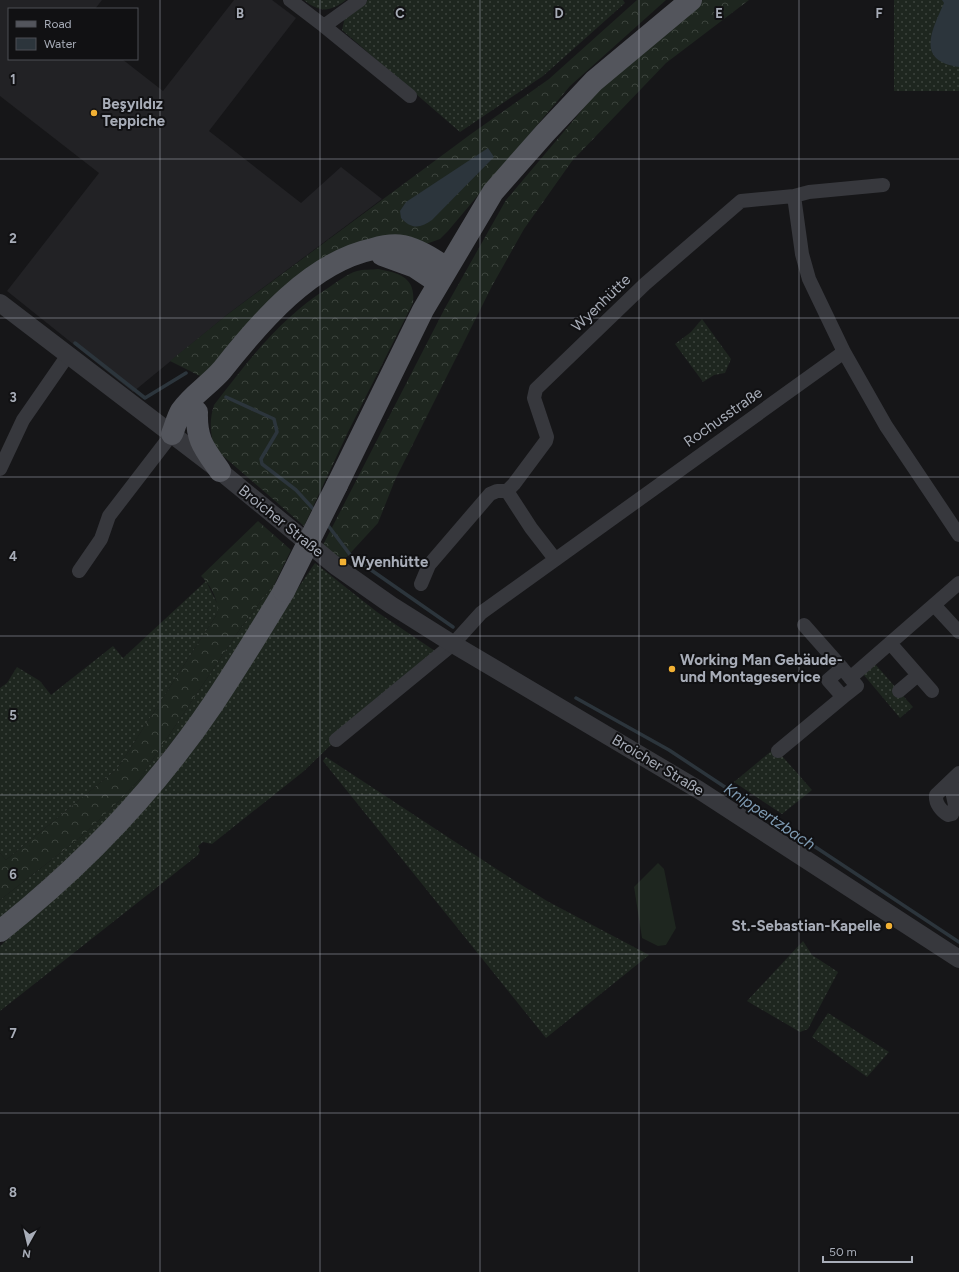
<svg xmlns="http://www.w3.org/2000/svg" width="959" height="1272" font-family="Figtree,sans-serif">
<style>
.built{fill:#222225}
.grass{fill:url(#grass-dots)}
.forest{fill:url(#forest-crowns)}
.pitch{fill:#1e261f}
.water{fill:#2c353c}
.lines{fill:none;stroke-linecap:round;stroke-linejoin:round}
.stream{stroke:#2c353c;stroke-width:3.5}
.minor{stroke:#37383d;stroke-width:14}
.tertiary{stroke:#37383d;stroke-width:18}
.primary{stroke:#53555c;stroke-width:22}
.primary-bridge{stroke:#53555c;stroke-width:22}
.grid{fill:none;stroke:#a8adb8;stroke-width:1;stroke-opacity:0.55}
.poi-dot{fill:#f2b134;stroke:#111113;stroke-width:1.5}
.labels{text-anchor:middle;stroke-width:4;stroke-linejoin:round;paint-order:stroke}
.poi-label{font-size:15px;font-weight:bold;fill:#a8adb8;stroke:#111113;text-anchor:start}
.street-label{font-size:15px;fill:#a8adb8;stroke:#111113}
.water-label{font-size:16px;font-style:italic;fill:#7f9bb3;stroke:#111113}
.grid-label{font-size:13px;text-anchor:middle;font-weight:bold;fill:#a8adb8;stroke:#111113;stroke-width:4;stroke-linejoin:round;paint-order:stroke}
</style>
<defs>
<pattern id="grass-dots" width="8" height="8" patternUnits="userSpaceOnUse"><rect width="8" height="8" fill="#1e261f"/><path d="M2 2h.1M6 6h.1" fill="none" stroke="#3c433d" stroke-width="1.8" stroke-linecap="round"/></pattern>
<pattern id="forest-crowns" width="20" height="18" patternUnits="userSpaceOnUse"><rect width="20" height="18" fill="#1e261f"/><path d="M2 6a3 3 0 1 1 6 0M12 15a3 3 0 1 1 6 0" fill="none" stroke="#3c433d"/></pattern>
</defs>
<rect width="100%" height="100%" fill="#161618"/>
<!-- built -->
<path class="built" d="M0 0H102L95 9H9V59H122L163 91 234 0H272L296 18 209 131 301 203 341 167 382 199 228 314 133 392 7 291 99 173 0 96Z"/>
<!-- grass -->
<path class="grass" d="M304 0H346C330 12 320 13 304 0Z
M368 0H623L625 3 543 76 460 132 342 30 345 17Z
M894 0H959V91H894Z
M702 319 731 359 725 373 714 375 703 382 675 344 691 332Z
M315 563 377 612 435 651 336 740 304 771 212 844 203 842 198 846 200 850 198 855 0 1011V946L60 892 292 597Z
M206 581 219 607 217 614 117 769 6 860 0 853V688L7 683 17 667 40 681 51 695 113 646 123 658Z
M276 581 273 592 215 687 115 815 0 920V900L82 836 113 807 139 780 240 629Z
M875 664 913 707 900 718 863 674Z
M775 748 812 790 782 814 734 782Z
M326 757 501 872 547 901 649 955 546 1038 323 761Z
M803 941 812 955 838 972 808 1029 800 1032 747 1001Z
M828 1013 889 1052 867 1077 812 1037Z"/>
<!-- forest -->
<path class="forest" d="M637 0H666L570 86 448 231 440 239 426 244 370 241 202 377 170 361 228 314 471 134 549 79Z
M703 0H749L666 63 572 161 524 229 492 286 395 480 378 523 343 561 323 545 445 308 506 200 604 84 663 31Z
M378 269C399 273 416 277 413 303L348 432 304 526 215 449C210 433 209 421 214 405 248 361 280 318 328 288 337 282 347 274 357 271 363 269 372 270 378 269Z
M258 521 291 550 276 581 240 629 139 780 113 807 82 836 0 900V853L6 860 117 769 217 614C220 602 210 584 201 576Z"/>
<!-- pitch -->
<path class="pitch" d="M658 863 664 869 676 928 666 945 658 946 642 938 634 887Z"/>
<!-- water -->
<path class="water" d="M942 0H959V67C915 61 932 30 944 3Z
M488 148 494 157 432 220C420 229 411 229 401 218L400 211 406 202Z"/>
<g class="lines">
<!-- stream -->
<path class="stream" d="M75 343 145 398 186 373
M226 397 274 419 277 432 261 459 262 464 296 490 316 512
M327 524 351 556 453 627
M576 698 669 750 959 942"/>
<!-- minor -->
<path class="minor" d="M290 0 324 26 360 0
M324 26 410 96
M794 196 802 254 809 279 844 352 886 426 959 535
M0 469 23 420 68 355
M555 559 531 528 507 491 514 484 546 441 547 437 534 398 536 389 645 284 741 201 794 196 809 192 883 185
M79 571 101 539 109 516 172 434
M421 584 429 565 490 494 497 491H507
M934 605 959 632
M804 625 842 668
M890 643 918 675
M842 668 857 686 843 697 828 680Z
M850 678 959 583
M899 691 918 675 932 691
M336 740 453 644 481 613 844 352
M778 751 843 697
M954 778 952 791 955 805 952 814 948 815C941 811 935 803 936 795L959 773"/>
<!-- tertiary -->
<path class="tertiary" d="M0 303 220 471 337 567 391 605 453 644 699 790 959 959"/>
<!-- primary -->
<path class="primary" d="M382 255 415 267 439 283
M197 412C196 440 204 448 220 471
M172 434C175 427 177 418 181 411 192 395 209 385 222 370 260 322 311 262 373 249 383 246 393 244 403 246 420 250 433 259 447 268
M337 485 423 310 493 192 545 133 594 81 691 0
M0 931C81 867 155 790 213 704 238 667 261 629 284 591"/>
<!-- primary-bridge -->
<path class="primary-bridge" d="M284 591 337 485"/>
</g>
<!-- grid -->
<path class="grid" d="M160 0V1272M320 0V1272M480 0V1272M639 0V1272M799 0V1272M0 159H959M0 318H959M0 477H959M0 636H959M0 795H959M0 954H959M0 1113H959"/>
<!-- markers -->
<g class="poi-dot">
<circle cx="94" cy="113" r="4"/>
<rect x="339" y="558" width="8" height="8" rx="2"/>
<circle cx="672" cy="669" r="4"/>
<circle cx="889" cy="926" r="4"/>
</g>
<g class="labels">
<!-- poi labels -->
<g class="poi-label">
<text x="102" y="109">Beşyıldız<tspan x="102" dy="17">Teppiche</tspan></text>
<text x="351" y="567">Wyenhütte</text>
<text x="680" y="665">Working Man Gebäude-<tspan x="680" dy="17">und Montageservice</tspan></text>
<text x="881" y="931" text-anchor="end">St.-Sebastian-Kapelle</text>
</g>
<!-- street labels -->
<g class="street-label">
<text transform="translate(601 303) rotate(-44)" y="5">Wyenhütte</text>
<text transform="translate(723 417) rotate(-35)" y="5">Rochusstraße</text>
<text transform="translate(281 521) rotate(39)" y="5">Broicher Straße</text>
<text transform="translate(658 765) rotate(31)" y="5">Broicher Straße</text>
</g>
<!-- water labels -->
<g class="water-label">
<text transform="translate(770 816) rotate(34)" y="6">Knippertzbach</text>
</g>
</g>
<g class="grid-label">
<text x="240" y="18">B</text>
<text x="400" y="18">C</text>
<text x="559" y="18">D</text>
<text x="719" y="18">E</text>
<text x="879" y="18">F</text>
<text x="13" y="84">1</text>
<text x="13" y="243">2</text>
<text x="13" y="402">3</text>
<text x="13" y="561">4</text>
<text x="13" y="720">5</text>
<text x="13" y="879">6</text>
<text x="13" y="1038">7</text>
<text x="13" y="1197">8</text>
</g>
<!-- legend -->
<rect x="8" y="8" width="130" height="52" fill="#111113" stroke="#4d4f55"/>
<rect x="16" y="21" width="20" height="6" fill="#53555c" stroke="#4d4f55"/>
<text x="44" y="28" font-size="12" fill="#a8adb8">Road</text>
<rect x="16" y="38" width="20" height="12" fill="#2c353c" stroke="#4d4f55"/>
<text x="44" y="48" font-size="12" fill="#a8adb8">Water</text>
<!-- north arrow -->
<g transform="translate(28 1244) rotate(188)" stroke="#111113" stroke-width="3" paint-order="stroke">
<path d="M0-3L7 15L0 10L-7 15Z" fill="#a8adb8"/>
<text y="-6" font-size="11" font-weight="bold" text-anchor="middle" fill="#a8adb8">N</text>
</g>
<!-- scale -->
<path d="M823 1256v6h89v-6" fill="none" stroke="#a8adb8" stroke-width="2"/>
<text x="829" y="1256" font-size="12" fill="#a8adb8" stroke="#111113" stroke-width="3" paint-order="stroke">50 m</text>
</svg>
